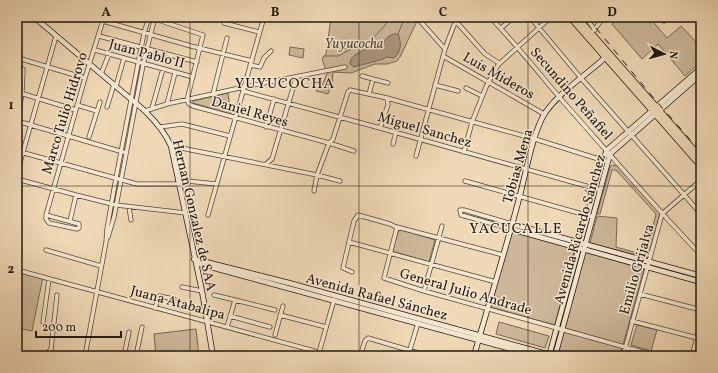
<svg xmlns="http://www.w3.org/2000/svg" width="718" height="373" font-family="Vollkorn,serif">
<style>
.green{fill:#ccb799;stroke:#776855}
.water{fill:#a9977d;stroke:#736452}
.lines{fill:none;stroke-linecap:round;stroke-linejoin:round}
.stream{stroke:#736452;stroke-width:1}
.street-casing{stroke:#55483a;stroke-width:5}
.secondary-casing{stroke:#221811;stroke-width:6}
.primary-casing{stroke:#221811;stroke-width:7}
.street{stroke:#f5e6cf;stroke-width:3.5}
.secondary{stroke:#f5e6cf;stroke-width:4.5}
.primary{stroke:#efd8b5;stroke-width:5.5}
.rail{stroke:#221811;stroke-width:1;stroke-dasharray:7 7;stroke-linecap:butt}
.grid{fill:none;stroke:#221811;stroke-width:1;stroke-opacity:0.55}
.labels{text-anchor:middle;stroke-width:3;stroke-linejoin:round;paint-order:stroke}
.park-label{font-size:14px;font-style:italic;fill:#55483a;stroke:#f5e6cf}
.street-label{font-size:14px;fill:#221811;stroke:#f5e6cf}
.neighbourhood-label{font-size:15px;letter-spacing:1px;fill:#221811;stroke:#f5e6cf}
.neatline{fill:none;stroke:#221811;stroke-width:1.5}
.grid-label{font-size:13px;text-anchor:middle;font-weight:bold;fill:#221811}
</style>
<rect width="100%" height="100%" fill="#efd8b5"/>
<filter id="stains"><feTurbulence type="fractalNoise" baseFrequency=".005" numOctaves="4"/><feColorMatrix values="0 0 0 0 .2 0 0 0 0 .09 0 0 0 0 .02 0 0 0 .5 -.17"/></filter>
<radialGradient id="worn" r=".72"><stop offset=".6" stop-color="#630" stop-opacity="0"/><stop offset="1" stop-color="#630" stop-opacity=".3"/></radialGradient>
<!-- green -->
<path class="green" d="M331 17H419L400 57 397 61 387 64H375L351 73 333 72 332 83 328 94 316 91 323 83 327 74 322 58 326 54Z
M620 17H649L667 38 681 26 701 47V61L685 76 658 44 642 59 612 24Z
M290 47 304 49 303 58 289 55Z
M228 93 231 114 193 103V101Z
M612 165 617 166 660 213 648 258 590 243 597 216 617 218 616 247 641 254H645L647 251 656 214 616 170H612L600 214H597L610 167Z
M399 229 435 240 429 262 392 251Z
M512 230 575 248 555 325 490 307Z
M585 252 644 269 623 345 565 328Z
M22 273 43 277 32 331 17 328V287Z
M499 322 549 336 545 348 496 334Z
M637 325 657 330 651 351 631 345Z
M196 329 199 356H156L154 334Z
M564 331 622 347 620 356H567L558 354Z"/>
<!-- water -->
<path class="water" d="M393 34H398C402 43 401 52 394 58L387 57C383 60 360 65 354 67L350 64 351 59 355 55 375 44H379L383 42 388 37Z"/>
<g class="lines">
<!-- stream -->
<path class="stream" d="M398 34 405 17
M331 45C340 50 342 48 352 48 369 47 381 29 392 17
M324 56H338L353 48"/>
<!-- street casing -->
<g class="street-casing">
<path id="street" d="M149 17 203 35 187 100 189 104 193 106 329 143 333 139 348 92 350 90 387 98 388 105 380 128
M421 17 420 21 445 49
M452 17 485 54 499 63
M490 17C515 43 537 71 560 98 607 151 652 204 701 255
M530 17 581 78 701 214
M585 17 595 30
M659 17 664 21 667 17
M103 21 191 46 252 61
M224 23 259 32
M501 28 514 17
M591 34 604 17
M99 36 197 62
M95 50 193 77
M443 56 544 114
M18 58 85 78
M250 65 260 67 264 58 271 51
M101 74 109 54
M362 76 388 83
M435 85 458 91
M116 86 124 58
M466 88 482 96
M243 91 380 128 597 189
M17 92 76 110
M213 94 227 38
M369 94 373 79
M387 98 535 139 605 161
M167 104 175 73
M77 105 97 111
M107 107 114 84
M152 108 163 69
M19 110 22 93 23 69
M145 111 167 104 244 87 345 67
M17 121 123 152
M160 127 182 124 230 136
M266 127 274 99
M89 137 100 102
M393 144 396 132
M171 146 317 175 340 181
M17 151 137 184H179
M464 152 472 122 486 87 498 65 551 17
M416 156 445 49 454 25 463 17
M266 164 272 159 296 78
M17 173 56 36
M17 179 76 195 70 221
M178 180 216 184
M465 181 593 217
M314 191 317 175 329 143 354 151
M76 195 116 205 186 213
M129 207 131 220
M46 215 79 224V228L77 229 49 223 46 219V215L85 78 104 17
M208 215 264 17
M396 227 390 224 358 215 354 221 349 242 496 282
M511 229 461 215 460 210H464L512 224
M108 237 114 217 143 65 155 17
M349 242 343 268 352 272
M46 250 101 266
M503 255 397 227 384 278 424 291 657 356
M17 270 333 356
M182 287 202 291
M424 291 442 226
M640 294 701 310
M214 295 235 300
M155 308 159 296 174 299
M280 315 326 327
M230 316 270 327
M632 321 701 339
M43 322 49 279
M227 327 235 300 275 310
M275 335 283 306
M212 353 224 356
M45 356 51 349 57 295
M85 356 106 242 107 229 116 178 144 33 149 17
M124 356 129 332
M136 356 142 327
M318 356 334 300
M360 356 365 341 368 338 429 356
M408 356 418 323
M623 356 662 214 701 180
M692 356 701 323"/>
</g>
<!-- secondary casing -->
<g class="secondary-casing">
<path id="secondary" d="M34 17 145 111C156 122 165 132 171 146L202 291 213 356
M512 224 701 276
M511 229 701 282
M194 259 289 283 554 356
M196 263 537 356
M474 356C489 302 506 249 520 195 526 172 533 132 545 113 561 90 587 75 608 55
M549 356 603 160 607 150 701 68
M555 356 610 154 701 74"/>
</g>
<!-- primary casing -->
<g class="primary-casing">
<path id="primary" d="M570 17 701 166
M577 17 701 158"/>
</g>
<!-- street -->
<use href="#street" class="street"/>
<!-- secondary -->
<use href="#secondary" class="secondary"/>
<!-- primary -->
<use href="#primary" class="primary"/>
<!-- rail -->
<path class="rail" d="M587 17 651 95 701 152"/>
</g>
<!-- grid -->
<path class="grid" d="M190 17V356M359 17V356M528 17V356M17 186H701"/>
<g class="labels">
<!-- park labels -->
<g class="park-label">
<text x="354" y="48">Yuyucocha</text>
</g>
<!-- street labels -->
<g class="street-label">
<text transform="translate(147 53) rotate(15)" y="5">Juan Pablo II</text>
<text transform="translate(499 75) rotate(30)" y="5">Luis Mideros</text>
<text transform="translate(572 93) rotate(49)" y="5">Secundino Peñafiel</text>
<text transform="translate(250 111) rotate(16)" y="5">Daniel Reyes</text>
<text transform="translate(64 113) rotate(-73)" y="5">Marco Tulio Hidrovo</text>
<text transform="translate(425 129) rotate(16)" y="5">Miguel Sanchez</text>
<text transform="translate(517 166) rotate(-74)" y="5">Tobias Mena</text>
<text transform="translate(195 215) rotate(77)" y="5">Hernan Gonzalez de SAA</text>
<text transform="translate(579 229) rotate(-74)" y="5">Avenida Ricardo Sánchez</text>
<text transform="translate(636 269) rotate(-74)" y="5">Emilio Grijalva</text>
<text transform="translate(466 291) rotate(16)" y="5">General Julio Andrade</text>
<text transform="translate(377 296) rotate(15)" y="5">Avenida Rafael Sánchez</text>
<text transform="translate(178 302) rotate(15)" y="5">Juana Atabalipa</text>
</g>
<!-- neighbourhood labels -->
<g class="neighbourhood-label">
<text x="285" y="88">YUYUCOCHA</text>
<text x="516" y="233">YACUCALLE</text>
</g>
</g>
<!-- margin -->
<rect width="718" height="373" fill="none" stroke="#efd8b5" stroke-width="44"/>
<!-- north arrow -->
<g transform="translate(664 54) rotate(96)" stroke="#f5e6cf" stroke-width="3" paint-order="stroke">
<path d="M0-3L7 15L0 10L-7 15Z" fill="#221811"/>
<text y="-6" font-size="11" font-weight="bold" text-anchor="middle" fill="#221811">N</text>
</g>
<!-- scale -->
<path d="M36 331v6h85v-6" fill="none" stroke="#221811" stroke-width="2"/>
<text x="42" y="331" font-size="12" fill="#221811" stroke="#f5e6cf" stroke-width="3" paint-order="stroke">200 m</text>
<rect x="22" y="22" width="674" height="329" class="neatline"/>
<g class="grid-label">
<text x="106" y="16">A</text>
<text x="275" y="16">B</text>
<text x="443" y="16">C</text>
<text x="612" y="16">D</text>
<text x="11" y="109">1</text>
<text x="11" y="273">2</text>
</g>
<rect width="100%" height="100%" filter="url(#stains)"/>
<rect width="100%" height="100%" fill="url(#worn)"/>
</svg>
